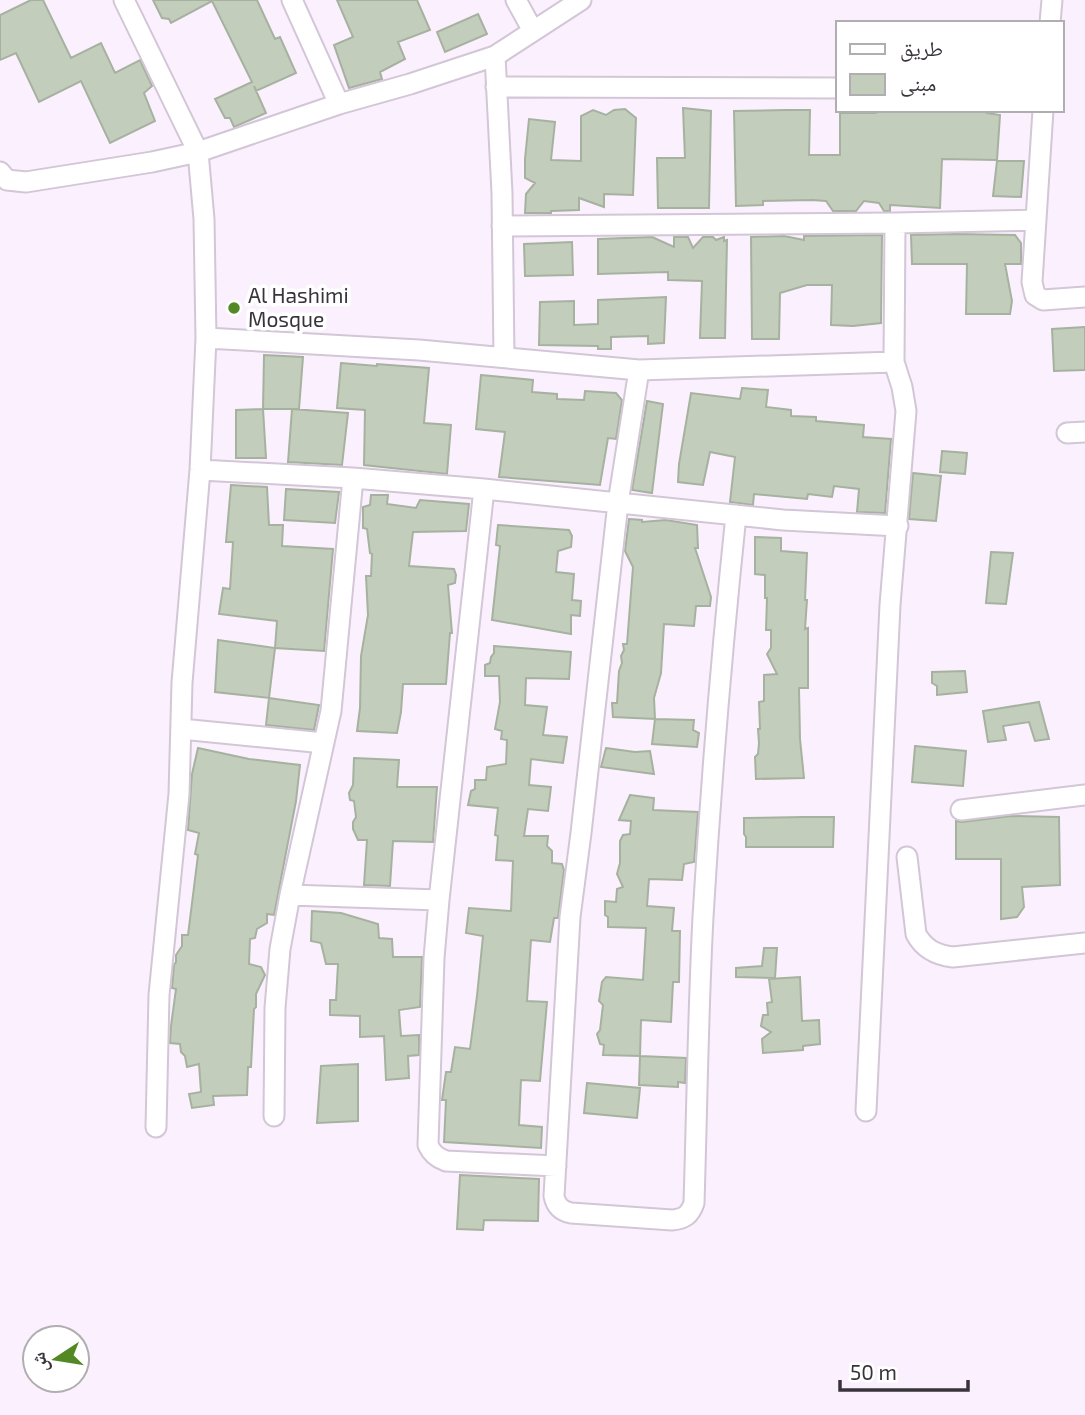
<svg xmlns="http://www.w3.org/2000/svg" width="1085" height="1415" font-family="'Exo 2','Noto Naskh Arabic',sans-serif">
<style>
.building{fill:#c2cdbc;stroke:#a7b1a0;stroke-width:2}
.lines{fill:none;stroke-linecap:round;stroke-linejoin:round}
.minor-casing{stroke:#d3c6d7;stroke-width:23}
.minor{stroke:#fff;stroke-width:19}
.poi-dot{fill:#538924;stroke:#fff;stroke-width:2.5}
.labels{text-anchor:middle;stroke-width:7;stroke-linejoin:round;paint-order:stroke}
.poi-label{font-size:21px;fill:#39343b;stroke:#fff;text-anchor:start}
</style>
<rect width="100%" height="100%" fill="#fbf1fe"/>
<!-- building -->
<path class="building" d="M31 0H43L71 58 101 43 115 73 140 60 152 86 144 93 155 121 110 143 81 81 39 102 16 53 0 60V15Z
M153 0H257L275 39 280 37 296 73 256 91 254 86 266 113 234 127 230 118H225L215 99 252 82 212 1 171 23 169 19 162 18Z
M337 0H417L430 30 398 42 405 59 380 72 382 79 349 88 334 45 353 37Z
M478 14 487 34 445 52 437 32Z
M683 108 711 111 709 208H658L657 158H685Z
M625 109 636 118 633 195 604 194V207L579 198V210L551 211V213H525L526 194 535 183 525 178V159L529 119 555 122 551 160 581 161V116L593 110 606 115 614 110Z
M786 110H810L809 155H840V113H876L878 110H982L987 113 1000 115 997 160 942 159 940 208 890 205V211H884L879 203 864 201 856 211H833L826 201 812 200 763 201V205L736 206 734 111Z
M997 161H1024L1021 197 993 196Z
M955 234 1015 235 1021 243V264H1005L1012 301 1010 314H966L967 264H912L911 235Z
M882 235 881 323 853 326 831 325 832 285H807L780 293 779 339H752L751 237 784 236 804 240V236Z
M652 237 674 247V237H688L693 248 703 237H713L716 240 724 237V241L727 240 725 338H700L702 281 668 280V272L598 274V239Z
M572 242 573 275 525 276 524 244Z
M666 297 664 343 648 344V336L611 337V349H598V346L539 345 540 302 574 301V325L598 324V300Z
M1085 327V370L1054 371 1052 329Z
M264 355 303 357 299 409H263Z
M341 363 377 366V364L429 368 424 423 451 425 447 474 364 465 365 410 337 408Z
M481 375 533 380 532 392 557 394V399L584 400 585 391 616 393 622 400 616 439 608 438 600 485 499 477 505 432 476 429Z
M742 388 768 390 766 407 791 410V416L816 417V421L864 425 863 437 891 439 885 513 857 512 859 489 834 486 832 497 808 494 807 499 754 494 753 505 730 502 735 457 710 452 703 485 678 482 679 464 691 393 740 399Z
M647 401 663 404 652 493 632 490Z
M263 409 266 458H236V410Z
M292 409 348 413 342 465 288 462Z
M942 451 967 453 965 474 940 472Z
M913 473 941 476 936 521 909 519Z
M231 485 267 487 269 525H283L282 546 333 549 324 651 275 648 277 621 219 614 223 588 230 589 233 542H226Z
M286 489 339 492 335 523 284 520Z
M371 495H388L387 504 416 508 420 500 469 504 466 531 413 532 409 566 454 569 456 575 455 583 448 585 452 633H450L446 684H403L401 712 397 733 357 731 360 708 361 656 368 615 366 576H371L372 554 370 553 367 529 363 528V507L370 505Z
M629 519 642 520V522L666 520 697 525 698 548H695L711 597 710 606H696L694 626 664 624 661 673 654 698 655 719 613 717 612 703H617L619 671 622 663 621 656 624 650 623 644H627L633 567 625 551Z
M498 525 569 530 572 536 571 547 558 551 556 572 574 574 572 600 581 601 580 616 571 615V634L492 620 500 546 496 545Z
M755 537 781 538V551L807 553 805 600H807L805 629 808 628V688H799L800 739 804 778 756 779 755 757 758 754 759 743 758 729H760L759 702 764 701V675L777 674 767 654 771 648V630H766L767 598H765V575L755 574Z
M991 552 1013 553 1006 604 986 603Z
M218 640 275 648 269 698 215 692Z
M494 646 571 652 569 679 526 678 525 705 547 707 543 735 567 737 563 763 531 759 529 785 551 787 548 811 528 809 524 836H548L547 846 552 851V863L562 864 564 870 558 918H554L550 942 531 940 527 1001 547 1002 540 1081 521 1080 519 1125 542 1127 541 1148 444 1142 446 1100H442L446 1072H451L455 1047 470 1049 477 996 483 936 466 933 469 908 511 911 513 861 496 860 498 836 495 835 498 808 468 805 471 791 475 789V780H486L487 767 506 764 507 740 501 739 502 731 495 729 500 702 499 676H485V665L490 663 491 657 494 653Z
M965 671 967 692 937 695V686L932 683V672Z
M269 698 319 705 314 730 266 725Z
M1039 702 1049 739 1035 741 1029 722 1003 726 1006 740 988 742 983 711Z
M655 719 694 720 693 730 699 733 697 747 652 744Z
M915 746 966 751 963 786 912 782Z
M198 748 249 759 300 765 296 801 274 915 267 914V923L257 929 255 938 250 939 249 964 261 967 265 975 256 994V1007L254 1009 251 1067H248L247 1095 213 1096 214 1105 192 1108 189 1094 201 1092 199 1064 187 1067 185 1056 181 1052 180 1044 170 1043 171 1026 176 989 172 988 174 965 176 962V955L182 946V935H188L198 855 195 854 199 833 188 830 192 774Z
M606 748 635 752 650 751 654 774 601 767Z
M354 758 399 760 397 787H437L433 842 393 841 390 886 364 885 367 840H358L353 829V822L356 817 354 801 350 800 349 793 353 785Z
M630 795 654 798 653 810 698 812 694 862 684 864 682 880 649 879 647 906 674 908 672 931H680L679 982H673L671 1022 641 1020 640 1056 603 1055 604 1045 600 1044 597 1034 600 1030 603 1005 599 1001 602 982 606 977 643 980 646 928 608 927V917L605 915V901L616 902 617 889 623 887 617 874 620 863V841L623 835 630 834 631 821 619 820Z
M1011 816 1059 817 1060 885 1022 887 1024 907 1017 917 1001 919V859H956V821L962 822Z
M804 817H834L833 847H746V837L744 834V818Z
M312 911 341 913 378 924 379 938 392 939 393 957H422L420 1007 399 1010 401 1036 419 1035V1055L408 1056 409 1078 386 1080 384 1036 360 1037V1016L330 1015V1000H336L338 964H326L321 943 311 941Z
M764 948H777L775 978 736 977V968L762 966Z
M800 977 802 1021 819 1020 820 1044 803 1046V1050L763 1053 762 1039 771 1032 761 1026 763 1015H768L767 1003 772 1002 769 979Z
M640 1056 686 1058 685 1083 678 1082V1087L639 1085Z
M358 1064V1121L317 1123 321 1066Z
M587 1083 640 1088 637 1118 584 1113Z
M460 1175 539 1179 538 1221 484 1220 483 1230 457 1229Z"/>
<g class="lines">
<!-- minor casing -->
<g class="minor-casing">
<path id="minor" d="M124 0 198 152 204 219 206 338 200 470 182 683 179 794 159 995 156 1127
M292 0 339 104
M516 0 533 31
M1050 23 1052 0
M495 56 502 193 504 357
M496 87 838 88
M1043 110 1032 282 1035 295 1043 300 1085 297
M0 172 7 180 26 182 152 162 198 152 339 104 410 84 495 56 581 0
M502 226 895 223 1036 220
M206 338 419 350 639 370 894 362
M639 370 618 503 581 833 570 917 554 1196C556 1206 561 1211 571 1213L672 1220C684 1219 690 1215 694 1203 697 1108 698 1012 703 917 711 782 722 649 736 515
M1067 433 1085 432
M200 470 353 478 484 489 783 520 898 526
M484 489 439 900 434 958 428 1145C432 1154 437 1158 446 1161L556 1166
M181 729 324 743
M961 810 1085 795
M907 857 916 934C924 949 936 955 953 957L1085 943
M290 895 439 900
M866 1111 890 605 906 411 902 387 894 362 895 223
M274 1116 275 1008 280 949 290 895 331 711 353 478"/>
</g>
<!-- minor -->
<use href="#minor" class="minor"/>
</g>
<!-- markers -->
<circle class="poi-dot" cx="234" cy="308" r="7"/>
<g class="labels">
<!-- poi labels -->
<g class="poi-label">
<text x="248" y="303">Al Hashimi<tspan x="248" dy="24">Mosque</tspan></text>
</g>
</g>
<!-- legend -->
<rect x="836" y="21" width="228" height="91" fill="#ffffff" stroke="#b0aeb1" stroke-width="2"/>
<rect x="850" y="44" width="35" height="10" fill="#ffffff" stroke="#b0aeb1" stroke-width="2"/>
<text x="900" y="56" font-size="21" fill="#39343b">طريق</text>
<rect x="850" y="74" width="35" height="21" fill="#c2cdbc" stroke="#b0aeb1" stroke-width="2"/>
<text x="900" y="91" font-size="21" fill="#39343b">مبنى</text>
<!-- north arrow -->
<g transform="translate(56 1359) rotate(258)"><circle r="33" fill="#ffffff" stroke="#b0aeb1" stroke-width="2"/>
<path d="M0-5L12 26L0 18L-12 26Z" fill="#538924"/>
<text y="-10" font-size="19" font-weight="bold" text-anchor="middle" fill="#39343b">ش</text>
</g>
<!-- scale -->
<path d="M840 1380v10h128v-10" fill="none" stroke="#39343b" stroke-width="3.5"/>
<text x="850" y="1380" font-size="21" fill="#39343b" stroke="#ffffff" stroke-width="5" paint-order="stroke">50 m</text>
</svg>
